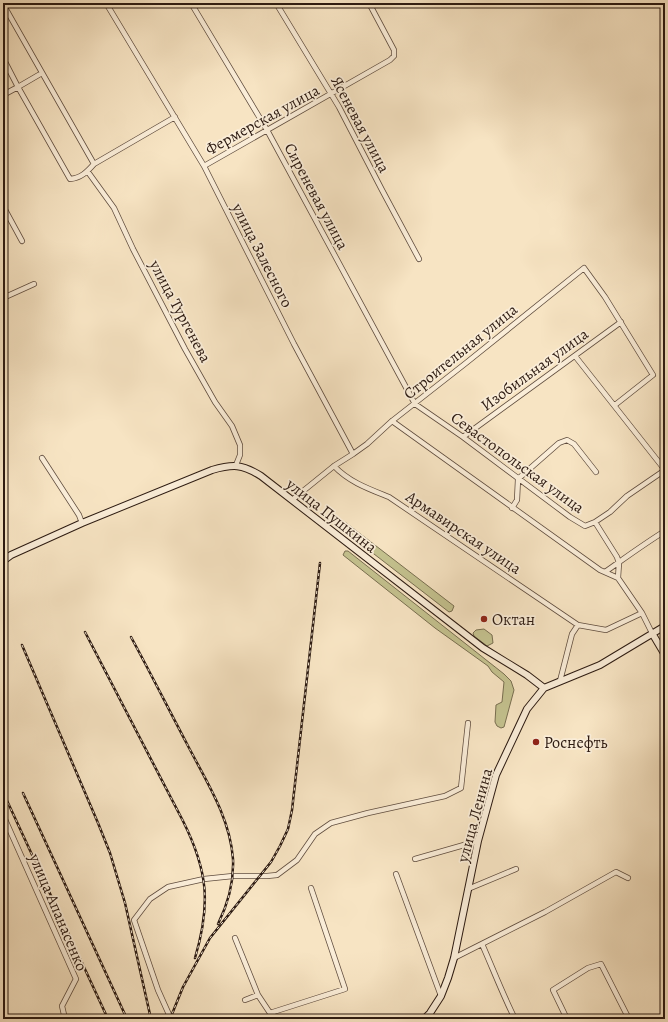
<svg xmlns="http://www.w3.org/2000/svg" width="668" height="1022" font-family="Alegreya,serif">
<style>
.green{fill:#c4c28f;stroke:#786e50}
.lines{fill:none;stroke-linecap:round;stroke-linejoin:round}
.street-casing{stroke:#5f4c3e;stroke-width:6}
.secondary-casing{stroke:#2c1a11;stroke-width:8}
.street{stroke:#faedd8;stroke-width:4.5}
.secondary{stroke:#faedd8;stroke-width:6}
.rail-casing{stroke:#2c1a11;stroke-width:2.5}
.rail{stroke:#faedd8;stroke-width:1;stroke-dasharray:3;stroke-linecap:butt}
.poi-dot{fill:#8f2418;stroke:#faedd8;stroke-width:1.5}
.labels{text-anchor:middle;stroke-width:3.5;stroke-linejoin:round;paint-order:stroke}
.street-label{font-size:16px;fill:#2c1a11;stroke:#faedd8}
.poi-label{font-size:16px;fill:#2c1a11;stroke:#faedd8;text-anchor:start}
</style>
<rect width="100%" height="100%" fill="#f7e4c3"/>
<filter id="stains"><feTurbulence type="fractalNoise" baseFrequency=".005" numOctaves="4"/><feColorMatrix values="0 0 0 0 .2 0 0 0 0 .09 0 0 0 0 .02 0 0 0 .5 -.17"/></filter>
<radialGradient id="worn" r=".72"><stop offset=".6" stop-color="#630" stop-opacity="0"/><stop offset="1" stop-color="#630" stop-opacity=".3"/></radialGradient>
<!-- green -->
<path class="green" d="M345 522 454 606 452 611 449 612 343 530 342 525Z
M345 551H348L504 674 511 681 514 690 504 727 501 728 497 726 495 722 496 705 502 702 504 682 492 672 488 666 435 628 343 555Z
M484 629 492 635 493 643 487 646 474 636 473 633 476 630Z"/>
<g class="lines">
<!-- street casing -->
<g class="street-casing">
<path id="street" d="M106 3 204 166 294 344 353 454 334 466 292 500
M191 3 267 130 415 404 463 437 570 517 585 526 595 522 617 557 619 563 618 578
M276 3 339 107 382 190 419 259
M3 4 94 164
M3 58 18 87 42 73
M3 95 18 87 70 179C81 178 87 172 94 164L175 117
M204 166 390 60 394 56V50L369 3
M88 172 114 208 133 249 185 349 215 402 232 426 240 445V455L236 465
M3 206 22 241
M3 298 34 284
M575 356 665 470
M392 421 600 570 618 578 642 613 652 633
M463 437 621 322
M353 454 367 444 392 421 466 363 584 268 605 297 653 375 615 405
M42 458 79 515 82 523
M334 466C349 482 369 489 389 497L578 625 572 634 560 681
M512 508 517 500 518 479 559 443 567 440 574 444 596 472
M595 522 610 512 627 496 665 470
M605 572C625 558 644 544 665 531
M578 625 606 630 642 613
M3 815 76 979 62 1006 65 1019
M415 859 478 841
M396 874 441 996
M468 889 516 869
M235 938 258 995
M482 944C493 969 503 995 515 1019
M454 958 545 912 616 872 628 878
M245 1000 258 995 270 1013 272 1019
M270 1013 345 989 311 888
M171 1019 158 990 134 920 150 899 168 887 204 879 233 876H267L277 875 297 860 315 834 331 823 368 813 445 796 461 788 468 723
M567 1019 553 990 588 968 601 964 629 1019"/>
</g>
<!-- secondary casing -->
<g class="secondary-casing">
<path id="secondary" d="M3 561 11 555 82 523 212 470C233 464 242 464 261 476L483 648 527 675 544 688
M652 633 665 655
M424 1019 430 1013 441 996 448 978 454 958 478 841 496 775 527 709 544 688 600 665 665 626"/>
</g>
<!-- street -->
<use href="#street" class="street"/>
<!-- secondary -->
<use href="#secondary" class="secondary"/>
<!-- rail casing -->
<g class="rail-casing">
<path id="rail" d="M85 632 183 821C208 871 211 904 195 958
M131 637C150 672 168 708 187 744 206 781 230 817 233 859 234 882 228 904 218 924
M22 645 98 823 110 853 125 903 151 1019
M3 792 108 1019
M23 793 127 1019
M170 1019 183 987 210 938 271 862 280 846 288 829 292 810 320 563"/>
</g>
<!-- rail -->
<use href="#rail" class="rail"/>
</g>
<!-- markers -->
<g class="poi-dot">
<circle cx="484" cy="619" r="4"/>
<circle cx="536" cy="742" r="4"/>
</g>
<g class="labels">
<!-- street labels -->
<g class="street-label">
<text transform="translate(262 119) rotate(-29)" y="6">Фермерская улица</text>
<text transform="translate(361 124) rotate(62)" y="6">Ясеневая улица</text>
<text transform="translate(317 196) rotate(62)" y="6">Сиреневая улица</text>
<text transform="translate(263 255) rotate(63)" y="6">улица Залесного</text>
<text transform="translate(181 311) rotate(62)" y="6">улица Тургенева</text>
<text transform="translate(460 351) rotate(-39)" y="6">Строительная улица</text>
<text transform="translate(534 369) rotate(-36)" y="6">Изобильная улица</text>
<text transform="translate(518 462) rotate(36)" y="6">Севастопольская улица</text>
<text transform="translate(332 515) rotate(38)" y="6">улица Пушкина</text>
<text transform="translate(464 532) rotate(34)" y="6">Армавирская улица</text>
<text transform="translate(474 815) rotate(-75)" y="6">улица Ленина</text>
<text transform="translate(59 912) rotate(67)" y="6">улица Апанасенко</text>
</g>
<!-- poi labels -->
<g class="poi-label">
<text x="492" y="625">Октан</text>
<text x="544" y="748">Роснефть</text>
</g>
</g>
<!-- margin -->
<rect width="668" height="1022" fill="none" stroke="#f7e4c3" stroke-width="16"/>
<rect x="4" y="4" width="660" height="1014" fill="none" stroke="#2c1a11" stroke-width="2"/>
<rect x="8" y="8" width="652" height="1006" fill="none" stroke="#2c1a11"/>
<rect width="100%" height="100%" filter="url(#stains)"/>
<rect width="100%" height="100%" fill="url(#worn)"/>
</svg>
